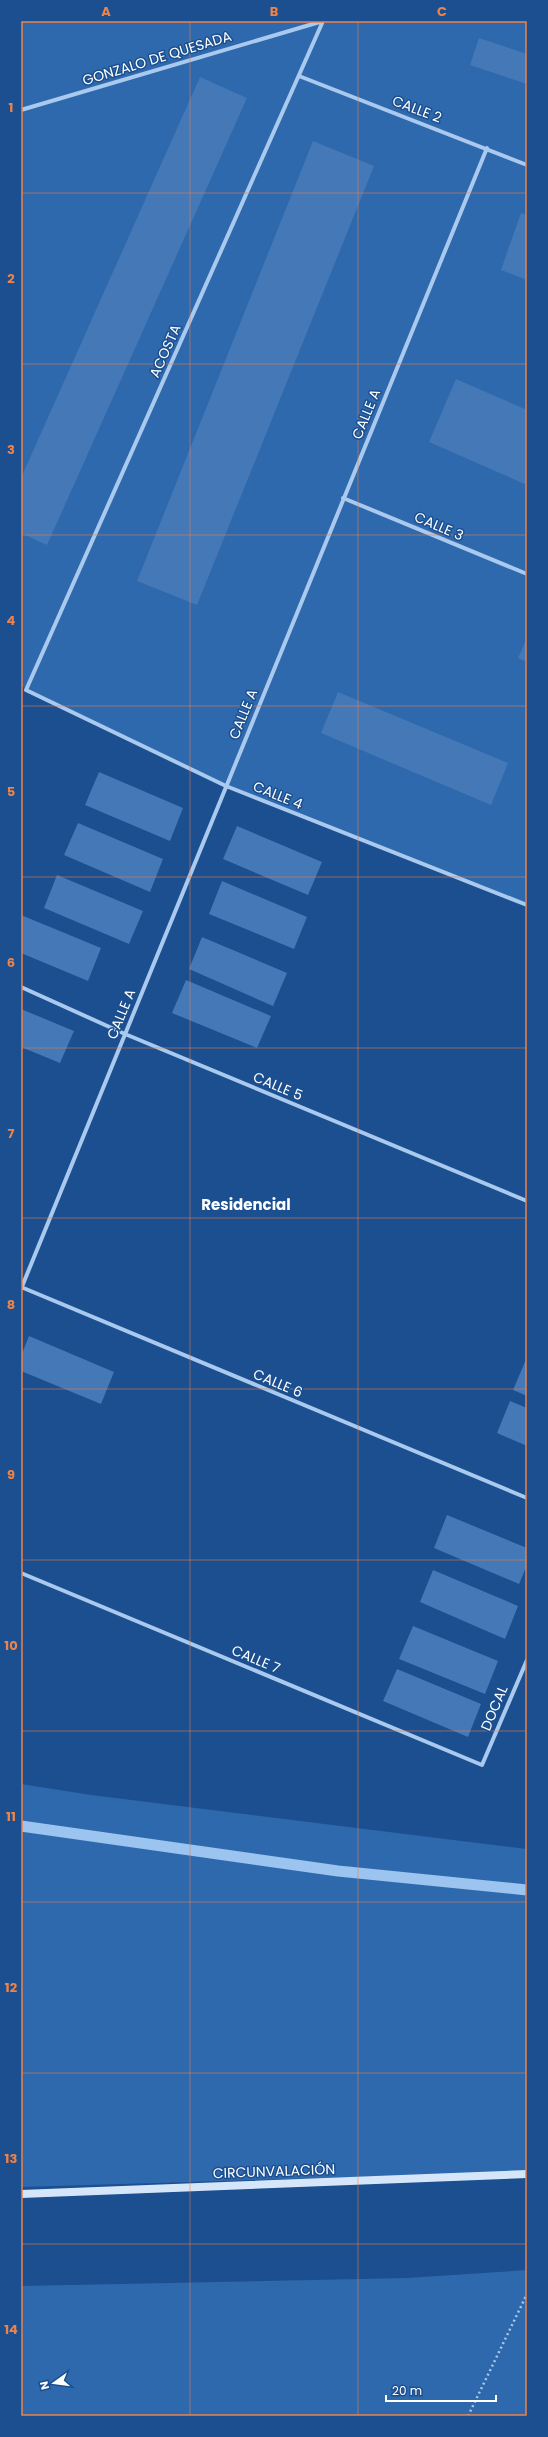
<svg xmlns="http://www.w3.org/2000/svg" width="548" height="2437" font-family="Poppins,sans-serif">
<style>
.green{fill:#2e69ad}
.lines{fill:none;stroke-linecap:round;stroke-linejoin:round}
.stream{stroke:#9cc4f0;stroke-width:11}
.building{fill:#4478b7}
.path{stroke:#a9c9ee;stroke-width:2.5;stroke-dasharray:2 3;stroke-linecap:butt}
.street{stroke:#a9c9ee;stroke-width:4}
.secondary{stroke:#d6e6fa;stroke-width:8}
.grid{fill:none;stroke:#ee8249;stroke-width:1;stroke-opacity:0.55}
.labels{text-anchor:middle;stroke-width:3;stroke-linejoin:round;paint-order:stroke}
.street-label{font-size:14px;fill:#fff;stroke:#1b4f8f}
.neighbourhood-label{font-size:15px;font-weight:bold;fill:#fff;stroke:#1b4f8f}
.neatline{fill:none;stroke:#ee8249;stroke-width:1.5}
.grid-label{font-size:13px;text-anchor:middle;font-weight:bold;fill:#ee8249}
</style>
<rect width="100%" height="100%" fill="#1b4f8f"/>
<!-- green -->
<path class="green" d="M21 21H527V905L226 786 21 686Z
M21 1784 91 1795 527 1849V2172L21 2187Z
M527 2270V2416H21V2286L407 2278Z"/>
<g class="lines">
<!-- stream -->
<path class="stream" d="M21 1826 338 1871 527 1890"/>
</g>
<!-- building -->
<path class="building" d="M479 38 527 54V84L470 65Z
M200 77 247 98 47 545 21 533V478Z
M313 141 374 166 197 605 137 581Z
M521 213 527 215V280L501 270Z
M456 379 527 410V485L429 442Z
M527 638V662L518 658Z
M338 692 508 763 491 805 321 733Z
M99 772 183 808 170 841 85 805Z
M78 823 163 859 150 892 64 855Z
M237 826 322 862 308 895 223 859Z
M57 875 143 911 129 944 44 908Z
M222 881 307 917 294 949 209 914Z
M21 915 101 948 88 981 21 953Z
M202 937 287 973 273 1006 189 969Z
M186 980 271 1016 257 1048 172 1013Z
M21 1009 74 1031 60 1063 21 1047Z
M29 1336 114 1372 101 1404 21 1371V1356Z
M527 1357V1396L513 1390Z
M510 1401 527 1408V1446L497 1433Z
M447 1515 527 1548V1565L519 1584 434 1548Z
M433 1570 518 1606 505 1639 420 1602Z
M413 1626 498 1661 485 1694 399 1659Z
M397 1669 481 1704 468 1737 383 1701Z"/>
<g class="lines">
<!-- path -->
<path class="path" d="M468 2416 527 2294"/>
<!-- street -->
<path class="street" d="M323 21 26 690 226 786 527 905
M299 76 527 165
M21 110 323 21
M343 498 527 574
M21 987 125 1034 527 1201
M21 1287 527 1498
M21 1289 487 148
M21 1573 482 1765 527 1660"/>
<!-- secondary -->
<path class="secondary" d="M21 2194 527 2174"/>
</g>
<!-- grid -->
<path class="grid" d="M190 21V2416M358 21V2416M21 193H527M21 364H527M21 535H527M21 706H527M21 877H527M21 1048H527M21 1218H527M21 1389H527M21 1560H527M21 1731H527M21 1902H527M21 2073H527M21 2244H527"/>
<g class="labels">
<!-- street labels -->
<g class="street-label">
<text transform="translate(157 58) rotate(-17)" y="5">GONZALO DE QUESADA</text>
<text transform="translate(417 109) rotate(21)" y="5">CALLE 2</text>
<text transform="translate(165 351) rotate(-66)" y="5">ACOSTA</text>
<text transform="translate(366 414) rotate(-68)" y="5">CALLE A</text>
<text transform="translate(439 526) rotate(23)" y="5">CALLE 3</text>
<text transform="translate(243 714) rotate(-68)" y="5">CALLE A</text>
<text transform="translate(278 795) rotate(22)" y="5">CALLE 4</text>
<text transform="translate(121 1014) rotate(-68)" y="5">CALLE A</text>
<text transform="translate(278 1086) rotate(23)" y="5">CALLE 5</text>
<text transform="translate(278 1383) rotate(23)" y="5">CALLE 6</text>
<text transform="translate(256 1659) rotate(23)" y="5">CALLE 7</text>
<text transform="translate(494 1708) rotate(-67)" y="5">DOCAL</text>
<text transform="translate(274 2171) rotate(-2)" y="5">CIRCUNVALACIÓN</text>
</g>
<!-- neighbourhood labels -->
<g class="neighbourhood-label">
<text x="246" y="1210">Residencial</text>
</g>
</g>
<!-- border -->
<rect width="548" height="2437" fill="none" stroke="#1b4f8f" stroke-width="44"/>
<!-- north arrow -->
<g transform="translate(54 2383) rotate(256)" stroke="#1b4f8f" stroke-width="3" paint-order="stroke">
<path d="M0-3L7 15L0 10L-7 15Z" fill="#ffffff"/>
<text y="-6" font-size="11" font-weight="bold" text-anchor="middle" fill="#ffffff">N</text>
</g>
<!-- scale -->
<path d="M386 2395v6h110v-6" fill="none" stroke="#ffffff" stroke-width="2"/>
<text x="392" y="2395" font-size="12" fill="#ffffff" stroke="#1b4f8f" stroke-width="3" paint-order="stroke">20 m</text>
<rect x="22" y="22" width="504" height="2393" class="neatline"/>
<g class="grid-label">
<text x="106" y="16">A</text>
<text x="274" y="16">B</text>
<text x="442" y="16">C</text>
<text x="11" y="112">1</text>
<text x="11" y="283">2</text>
<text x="11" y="454">3</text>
<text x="11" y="625">4</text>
<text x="11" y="796">5</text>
<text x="11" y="967">6</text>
<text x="11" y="1138">7</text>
<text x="11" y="1309">8</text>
<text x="11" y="1479">9</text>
<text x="11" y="1650">10</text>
<text x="11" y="1821">11</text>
<text x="11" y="1992">12</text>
<text x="11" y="2163">13</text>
<text x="11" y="2334">14</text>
</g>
</svg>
